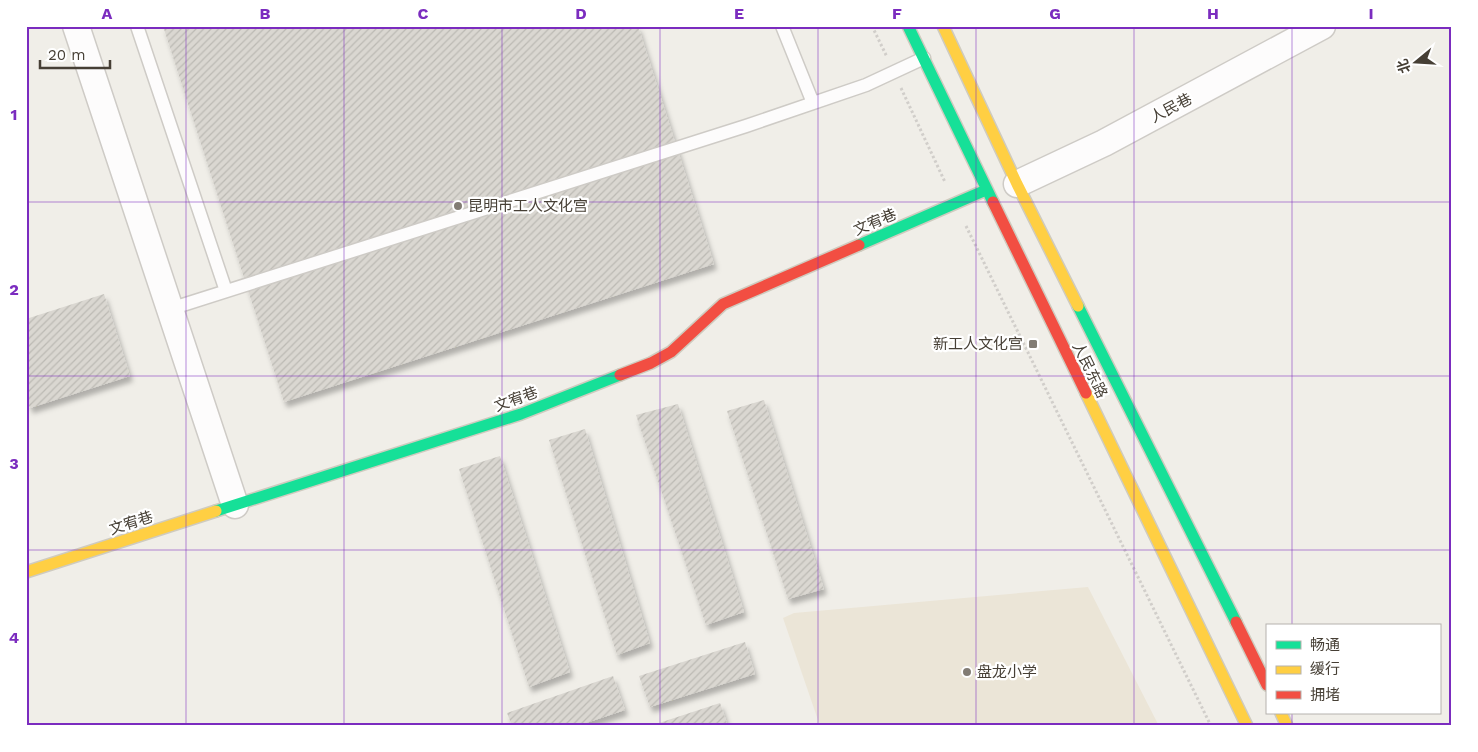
<svg xmlns="http://www.w3.org/2000/svg" width="1478" height="752" font-family="'Work Sans','Noto Sans SC',sans-serif">
<style>
.education{fill:#ebe5d7}
.building{fill:url(#building-hatch);filter:url(#shadow)}
.lines{fill:none;stroke-linecap:round;stroke-linejoin:round}
.lane-casing{stroke:#cecbc6;stroke-width:15}
.street-casing{stroke:#cecbc6;stroke-width:29}
.fast-casing{stroke:#cfcbbf;stroke-width:14}
.slow-casing{stroke:#cfcbbf;stroke-width:14}
.jam-casing{stroke:#cfcbbf;stroke-width:14}
.path{stroke:#d1ceca;stroke-width:3;stroke-dasharray:2.5 2.5;stroke-linecap:butt}
.lane{stroke:#fdfcfc;stroke-width:12}
.street{stroke:#fdfcfc;stroke-width:26}
.fast{stroke:#16e098;stroke-width:11}
.slow{stroke:#ffcf43;stroke-width:11}
.jam{stroke:#f24e42;stroke-width:11}
.grid{fill:none;stroke:#7b2cbf;stroke-width:1;stroke-opacity:0.55}
.poi-dot{fill:#827c74;stroke:#fff;stroke-width:2}
.labels{text-anchor:middle;stroke-width:4.5;stroke-linejoin:round;paint-order:stroke}
.street-label{font-size:15px;fill:#463f35;stroke:#fff}
.poi-label{font-size:15px;fill:#463f35;stroke:#fff;text-anchor:start}
.neatline{fill:none;stroke:#7b2cbf;stroke-width:2}
.grid-label{font-size:16px;text-anchor:middle;font-weight:bold;fill:#7b2cbf}
</style>
<defs>
<pattern id="building-hatch" width="6" height="6" patternUnits="userSpaceOnUse" patternTransform="scale(1.25)"><rect width="6" height="6" fill="#dad7d1"/><path d="M-1 1l2-2M0 6l6-6M5 7l2-2" fill="none" stroke="#bcbab4"/></pattern>
<filter id="shadow"><feDropShadow dx="3" dy="5.5" stdDeviation="2.5" flood-color="#0004"/></filter>
</defs>
<rect width="100%" height="100%" fill="#f0eee8"/>
<!-- education -->
<path class="education" d="M1088 587 1159 726H820L783 618 794 613Z"/>
<!-- building -->
<path class="building" d="M163 26H638L714 264 284 402Z
M104 294 130 376 30 408 26 397V319Z
M764 400 824 589 788 599 727 411Z
M678 404 744 612 706 625 636 415Z
M585 429 650 643 617 655 549 440Z
M500 456 570 672 529 687 459 469Z
M745 642 755 674 650 707 639 676Z
M613 676 625 710 577 726H512L507 713Z
M720 703 728 726H653V725Z"/>
<g class="lines">
<!-- lane casing -->
<g class="lane-casing">
<path id="lane" d="M137 26 226 291
M782 26 813 103
M170 309 746 126 866 85 924 58"/>
</g>
<!-- street casing -->
<g class="street-casing">
<path id="street" d="M76 26 235 505
M1017 184 1104 143 1322 26"/>
</g>
<!-- fast casing -->
<g class="fast-casing">
<path id="fast" d="M908 26 993 202
M859 245 986 190
M1078 306 1236 622
M216 511 521 414 620 375"/>
</g>
<!-- slow casing -->
<g class="slow-casing">
<path id="slow" d="M943 26 1017 184 1078 306
M1086 393 1247 726
M26 572 216 511
M1281 713 1287 726"/>
</g>
<!-- jam casing -->
<g class="jam-casing">
<path id="jam" d="M993 202 1086 393
M620 375 651 363 671 352 723 304 859 245
M1236 622 1267 685"/>
</g>
<!-- path -->
<path class="path" d="M872 26 887 57
M901 88 945 182
M966 226 1211 726"/>
<!-- lane -->
<use href="#lane" class="lane"/>
<!-- street -->
<use href="#street" class="street"/>
<!-- fast -->
<use href="#fast" class="fast"/>
<!-- slow -->
<use href="#slow" class="slow"/>
<!-- jam -->
<use href="#jam" class="jam"/>
</g>
<!-- grid -->
<path class="grid" d="M186 26V726M344 26V726M502 26V726M660 26V726M818 26V726M976 26V726M1134 26V726M1292 26V626M26 202H1452M26 376H1452M26 550H1452M1292 713V726"/>
<!-- markers -->
<g class="poi-dot">
<circle cx="458" cy="206" r="5"/>
<rect x="1028" y="339" width="10" height="10" rx="2.5"/>
<circle cx="967" cy="672" r="5"/>
</g>
<g class="labels">
<!-- street labels -->
<g class="street-label">
<text transform="translate(1171 108) rotate(-28)" y="5">人民巷</text>
<text transform="translate(875 222) rotate(-23)" y="5">文宥巷</text>
<text transform="translate(1090 370) rotate(64)" y="5">人民东路</text>
<text transform="translate(516 399) rotate(-20)" y="5">文宥巷</text>
<text transform="translate(131 523) rotate(-18)" y="5">文宥巷</text>
</g>
<!-- poi labels -->
<g class="poi-label">
<text x="468" y="211">昆明市工人文化宫</text>
<text x="1023" y="349" text-anchor="end">新工人文化宫</text>
<text x="977" y="677">盘龙小学</text>
</g>
</g>
<!-- border -->
<rect width="1478" height="752" fill="none" stroke="#ffffff" stroke-width="55"/>
<!-- legend -->
<rect x="1266" y="624" width="175" height="90" fill="#ffffff" stroke="#b5b2ae"/>
<rect x="1276" y="641" width="25" height="8" fill="#16e098" stroke="#b5b2ae"/>
<text x="1310" y="650" font-size="15" fill="#463f35">畅通</text>
<rect x="1276" y="666" width="25" height="8" fill="#ffcf43" stroke="#b5b2ae"/>
<text x="1310" y="674" font-size="15" fill="#463f35">缓行</text>
<rect x="1276" y="691" width="25" height="8" fill="#f24e42" stroke="#b5b2ae"/>
<text x="1310" y="700" font-size="15" fill="#463f35">拥堵</text>
<!-- north arrow -->
<g transform="translate(1416 62) rotate(252)" stroke="#ffffff" stroke-width="4" paint-order="stroke">
<path d="M0-4L9 19L0 12L-9 19Z" fill="#463f35"/>
<text y="-8" font-size="14" font-weight="bold" text-anchor="middle" fill="#463f35">北</text>
</g>
<!-- scale -->
<path d="M40 60v8h70v-8" fill="none" stroke="#463f35" stroke-width="2.5"/>
<text x="48" y="60" font-size="15" fill="#463f35" stroke="#ffffff" stroke-width="4" paint-order="stroke">20 m</text>
<rect x="28" y="28" width="1422" height="696" class="neatline"/>
<g class="grid-label">
<text x="107" y="19">A</text>
<text x="265" y="19">B</text>
<text x="423" y="19">C</text>
<text x="581" y="19">D</text>
<text x="739" y="19">E</text>
<text x="897" y="19">F</text>
<text x="1055" y="19">G</text>
<text x="1213" y="19">H</text>
<text x="1371" y="19">I</text>
<text x="14" y="120">1</text>
<text x="14" y="295">2</text>
<text x="14" y="469">3</text>
<text x="14" y="643">4</text>
</g>
</svg>
